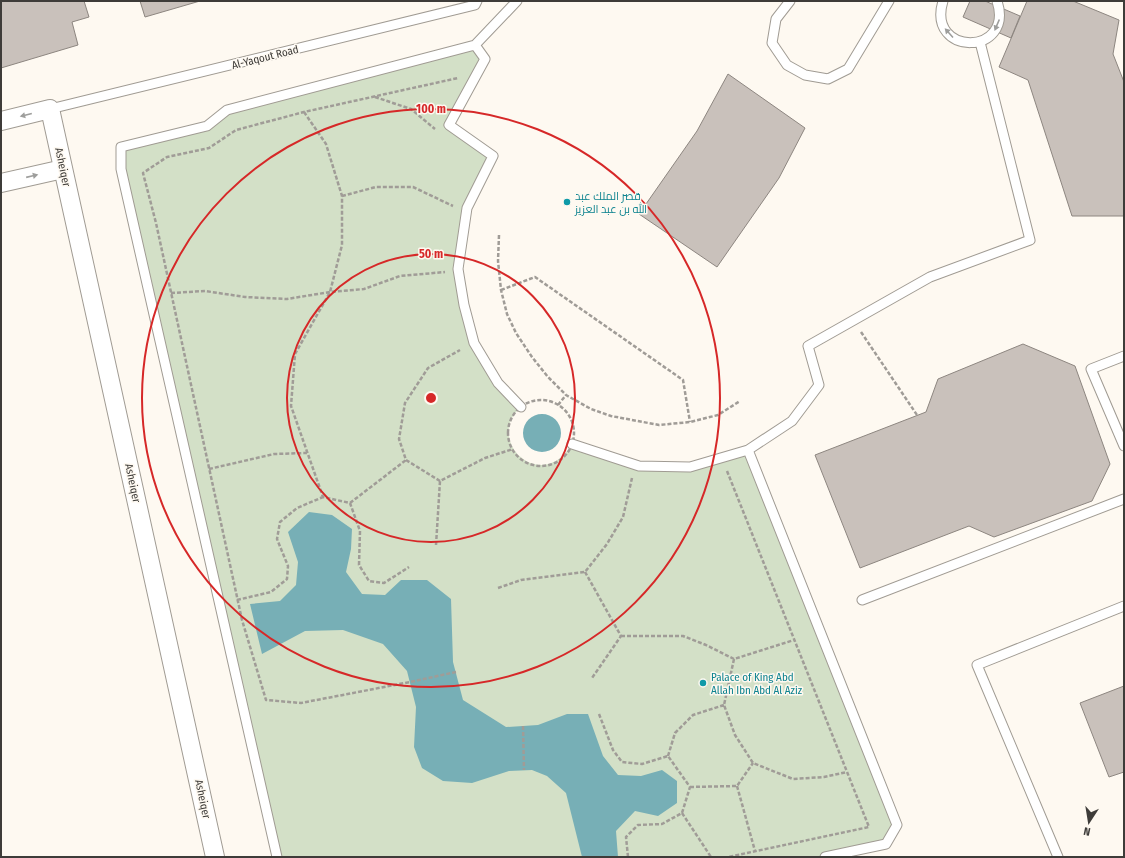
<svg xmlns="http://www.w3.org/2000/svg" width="1125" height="858" font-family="'Fira Sans Condensed',Cairo,sans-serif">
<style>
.green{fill:#d3e0c7}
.water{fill:#77afb6}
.building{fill:#c9c1bb;stroke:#8d8680}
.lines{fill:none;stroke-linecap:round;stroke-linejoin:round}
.lane-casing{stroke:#a09b93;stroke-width:11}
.street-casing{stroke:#a09b93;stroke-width:20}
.path{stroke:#a09c97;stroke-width:2.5;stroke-dasharray:4 2;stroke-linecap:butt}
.lane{stroke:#fff;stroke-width:9}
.street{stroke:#fff;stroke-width:18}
.oneway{fill:#9e9e9c}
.ring{fill:none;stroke:#d62828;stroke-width:2}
.culture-dot{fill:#0f9aa8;stroke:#fef9f1;stroke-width:1.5}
.labels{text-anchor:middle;stroke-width:3;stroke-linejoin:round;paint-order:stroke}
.street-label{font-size:11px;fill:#3e3c39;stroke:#fef9f1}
.culture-label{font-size:11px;fill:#0d838f;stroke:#fef9f1;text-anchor:start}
.centre{fill:#d62828;stroke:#fef9f1;stroke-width:2}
.ring-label{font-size:12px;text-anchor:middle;font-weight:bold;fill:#d62828;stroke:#fef9f1;stroke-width:3;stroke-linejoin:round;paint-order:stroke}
</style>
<rect width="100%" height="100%" fill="#fef9f1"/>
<!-- green -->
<path class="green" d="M475 45 485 59 449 125 493 156 467 208 458 269 474 343 521 407C483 439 541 496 572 444L639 466 690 467 748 450 897 824 886 844 825 857H277L121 169V147L207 126 227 110Z"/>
<!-- water -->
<path class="water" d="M523 433a19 19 0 1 1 38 0a19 19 0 1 1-38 0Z
M309 512 332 515 352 529 351 549 346 572 362 594 385 595 401 580H427L451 599 453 662 463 700 506 727 538 725 567 714H588L603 756 618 775 641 776 662 770 677 781V803L658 816 635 811 616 831 618 857H582L566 793 547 776 532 770 509 771 472 783 443 781 422 768 414 747 416 707 407 671 383 644 343 630 305 631 262 654 250 604 280 601 296 585 298 562 288 532Z"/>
<!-- building -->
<path class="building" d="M1 1H84L89 17 72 22 78 45 1 68Z
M140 1H200L145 17Z
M970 1H985L1020 16 1011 38 963 17Z
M1027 1H1073L1119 20 1113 54 1124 82V216H1072L1028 80 999 67Z
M728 74 805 128 779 178 717 267 639 214 697 131Z
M1023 344 1075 366 1110 464 1092 501 994 537 969 526 860 568 815 455 926 412 938 379Z
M1124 686V772L1109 777 1080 703Z"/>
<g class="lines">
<!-- lane casing -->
<g class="lane-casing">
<path id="lane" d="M790 1 776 19 772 43 787 65 805 75 828 79 848 69 889 1
M943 1C926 57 1015 56 997 1
M475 45 485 59 449 125 493 156 467 208 458 269 464 305 474 343 498 383 521 407
M50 109 475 5 477 1
M1124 356 1091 369 1124 446
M572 444 639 466 690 467 748 450 792 421 819 385 808 346 930 277 1030 240 980 42
M748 450 897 825 886 844 825 857
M862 600 1124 499
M277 857 121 169V147L207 126 227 110 475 45 517 1
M1058 857 977 665 1124 606"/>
</g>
<!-- street casing -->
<g class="street-casing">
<path id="street" d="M1 121 50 109 215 857
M1 183 63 169"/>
</g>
<!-- path -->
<path class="path" d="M375 97 411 109 435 129
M304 112 326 144 342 196V245L330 292 295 354 291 406 323 497 350 503 360 531 359 565 369 581 384 583 409 567
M342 196 376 187H413L453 206
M499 235 498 261 501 290 507 314 516 333 532 357 548 377 566 395 591 409 611 416 659 425 690 422 718 415 740 401
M501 290 535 277 683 380 690 422
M171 293 205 291 245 297 287 299 330 292 364 289 400 276 445 272
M861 332 917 415
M508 433a33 33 0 1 1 66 0a33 33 0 1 1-66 0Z
M558 405 566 395
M209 469 274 454 307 453
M727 471 869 827 728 857
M440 481 406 460 399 439 405 403 428 368 460 350
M350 503 406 460
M436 545 440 481 485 458 513 449
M585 572 621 636 592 678
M498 588 521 580 585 572 607 544 623 517 632 478
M237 600 271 592 287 579 288 566 277 539 280 522 297 508 323 497
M621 636H683L706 645 734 659 794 640
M734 659 724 705 735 735 753 763 793 779 824 777 847 772
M456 672 410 682 301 703 266 700 242 620 156 223 143 173 167 157 209 148 236 130 304 112 458 78
M599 714 613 750 622 762 642 764 668 756 690 787 682 813 662 824 638 825 626 837 628 857
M523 726 524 770
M668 756 675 733 693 715 724 705
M737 786 755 851
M690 787 737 786 753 763
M682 813 711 857"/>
<!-- lane -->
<use href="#lane" class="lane"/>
<!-- street -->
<use href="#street" class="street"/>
</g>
<!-- one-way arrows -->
<defs><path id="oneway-solid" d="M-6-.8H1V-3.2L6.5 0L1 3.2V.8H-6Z"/></defs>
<g class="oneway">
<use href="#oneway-solid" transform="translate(997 25) rotate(113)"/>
<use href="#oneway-solid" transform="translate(949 33) rotate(-132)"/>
<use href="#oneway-solid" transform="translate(26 115) rotate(166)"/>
<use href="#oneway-solid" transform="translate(32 176) rotate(-13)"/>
</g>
<!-- distance rings -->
<g class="ring">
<circle cx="431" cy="398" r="144"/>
<circle cx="431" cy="398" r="289"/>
</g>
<!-- markers -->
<g class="culture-dot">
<circle cx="567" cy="202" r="4"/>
<circle cx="703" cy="683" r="4"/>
</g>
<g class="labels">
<!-- street labels -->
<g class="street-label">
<text transform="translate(265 57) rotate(-14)" y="4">Al-Yaqout Road</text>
<text transform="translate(63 167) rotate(78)" y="4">Asheiqer</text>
<text transform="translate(133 483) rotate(78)" y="4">Asheiqer</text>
<text transform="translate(203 799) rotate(78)" y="4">Asheiqer</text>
</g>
<!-- culture labels -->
<g class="culture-label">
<text x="575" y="200">قصر الملك عبد<tspan x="575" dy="13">الله بن عبد العزيز</tspan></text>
<text x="711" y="681">Palace of King Abd<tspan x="711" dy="13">Allah Ibn Abd Al Aziz</tspan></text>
</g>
</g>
<circle cx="431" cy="398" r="6" class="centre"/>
<g class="ring-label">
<text x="431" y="113">100 m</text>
<text x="431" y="258">50 m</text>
</g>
<!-- border -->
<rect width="1125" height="858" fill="none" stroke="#3e3c39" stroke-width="4"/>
<!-- north arrow -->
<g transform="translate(1089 822) rotate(192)" stroke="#fef9f1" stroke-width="3" paint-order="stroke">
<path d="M0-3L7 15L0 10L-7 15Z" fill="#3e3c39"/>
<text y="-6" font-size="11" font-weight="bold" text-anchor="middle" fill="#3e3c39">N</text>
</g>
</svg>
